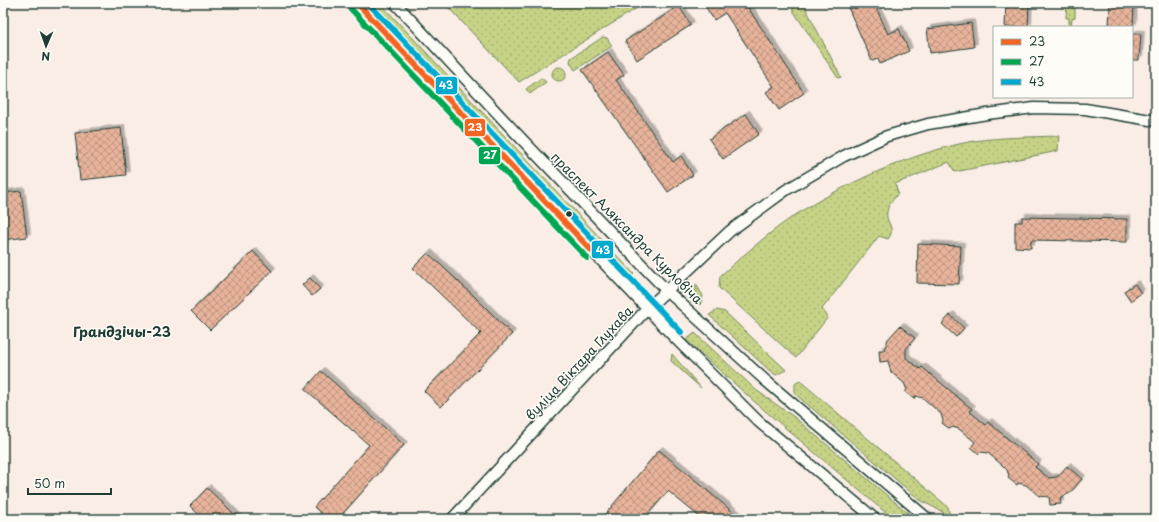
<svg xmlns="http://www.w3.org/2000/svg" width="1159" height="522" font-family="'Playpen Sans',sans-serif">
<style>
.grass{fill:url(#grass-dots);stroke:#72885c}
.building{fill:url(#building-cross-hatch);stroke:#1f3d34;filter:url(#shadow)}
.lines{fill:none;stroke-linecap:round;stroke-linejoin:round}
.street-casing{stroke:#1f3d34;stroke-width:13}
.street{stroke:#fdfcf7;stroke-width:10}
.bus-1-casing{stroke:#fdfcf7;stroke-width:9}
.bus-2-casing{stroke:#fdfcf7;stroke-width:9}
.bus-3-casing{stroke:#fdfcf7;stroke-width:9}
.bus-1{stroke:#f26522;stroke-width:6}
.bus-2{stroke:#00a651;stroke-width:6}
.bus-3{stroke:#00a9ce;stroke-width:6}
.bus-dot{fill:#1f3d34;stroke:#fdfcf7;stroke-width:1.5}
.labels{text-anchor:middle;stroke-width:3;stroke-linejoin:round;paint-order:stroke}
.street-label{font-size:13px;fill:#1f3d34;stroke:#fdfcf7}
.neighbourhood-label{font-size:14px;font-weight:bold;fill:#1f3d34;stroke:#fdfcf7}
.line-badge{stroke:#fdfcf7;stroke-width:1.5}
.badge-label{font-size:11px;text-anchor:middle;font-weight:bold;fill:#fff}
</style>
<defs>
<pattern id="grass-dots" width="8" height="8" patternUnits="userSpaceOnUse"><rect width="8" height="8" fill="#c6d285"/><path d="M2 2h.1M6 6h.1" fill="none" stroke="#aab573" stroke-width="1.8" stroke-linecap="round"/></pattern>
<pattern id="building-cross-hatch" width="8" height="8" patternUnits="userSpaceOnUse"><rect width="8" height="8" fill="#e8b39b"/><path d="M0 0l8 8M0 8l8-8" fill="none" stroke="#bb937f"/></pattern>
<filter id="shadow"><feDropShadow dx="3.5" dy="-3.5" stdDeviation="0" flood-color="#0004"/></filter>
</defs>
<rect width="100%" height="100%" fill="#f9ede5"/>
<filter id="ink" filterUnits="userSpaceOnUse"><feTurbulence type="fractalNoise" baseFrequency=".025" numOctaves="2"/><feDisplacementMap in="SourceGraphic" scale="8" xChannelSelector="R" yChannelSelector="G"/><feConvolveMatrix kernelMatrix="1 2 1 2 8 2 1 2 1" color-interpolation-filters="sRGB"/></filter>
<g filter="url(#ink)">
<!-- grass -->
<path class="grass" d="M373 3H380L634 274 631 277Z
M444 3H645L519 82Z
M793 3H803L841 77 838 78 792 9 795 7Z
M1067 3H1075V18L1072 19 1071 27H1069V18H1066Z
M603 37 607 38 612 46 575 70 570 62 571 58Z
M552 74a7 7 0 1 1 14 0a7 7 0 1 1-14 0Z
M541 78 546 82 530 94 526 89Z
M1059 136 1058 151 955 172 949 162 895 184 898 193C894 199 888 205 887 212 885 223 897 228 888 239L879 236 822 309 828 317 796 358 719 288 720 276C746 253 774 228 803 210 853 180 917 151 974 141 1002 137 1031 137 1059 136Z
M696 284 703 296 700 305 695 297Z
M717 310 725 312 786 370 776 375 770 371 709 315Z
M695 333 756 390 794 417 915 519H893L757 404 686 340Z
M672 354 701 388 671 361Z
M799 380 948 507 950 516 920 500 795 394V384Z"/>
<!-- building -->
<path class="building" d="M703 3H745L804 93 779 110 766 92 774 87 725 13 714 20Z
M846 3H874L888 34 899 29 909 51 880 64 878 59 872 61Z
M1006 3H1029L1028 27H1005Z
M1110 3H1134L1133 27H1109Z
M679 6 691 25 637 60 625 41Z
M971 23 974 47 930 53 927 29Z
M1132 34H1141L1139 60H1132Z
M608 52 624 75 616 80 673 162 681 156 693 175 668 192 582 70Z
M746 114 759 134 723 159 709 139Z
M121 128 126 175 80 180 75 133Z
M21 191 27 237 3 240V193Z
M1022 217 1127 219V242L1031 240V248L1015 247V222H1022Z
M918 244 961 246 959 284 917 283Z
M253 251 272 271 210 330 191 311Z
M428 253 474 296 512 334 441 407 424 391 481 333 413 268Z
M310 278 320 289 312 296 302 285Z
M1135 284 1141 293 1131 301 1124 291Z
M950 315 964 328 956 337 942 324Z
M900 326 915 338 906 349V358L920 369 922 367 972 409 969 411 986 425 988 422 1038 464 1035 467 1049 478 1057 477 1067 466 1082 479 1070 493 1060 498 1061 504 1050 505 1049 497 1039 496 1026 485 1018 483 1017 485 1008 478 1009 476 1007 470 1002 465 988 453 981 452 979 454 971 447 975 442 959 429 952 427 950 429 942 423 943 421 941 414 923 398 915 396 914 399 905 392 907 390 904 383 891 372 888 361 880 362 879 350H884L888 339Z
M321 371 404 445 338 519H327L314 507 369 445 305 389Z
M659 450 695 480 741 519H702L668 491 644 519H601Z
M207 488 224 504 239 519H203L190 506Z"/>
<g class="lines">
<!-- street casing -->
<g class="street-casing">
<path id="street" d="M357 3 675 338 759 422 875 519
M395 3 515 132 666 290 766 381 928 519
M452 519 647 309 730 231 786 190 844 156 887 136 928 124 987 114 1034 108 1085 109 1156 121"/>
</g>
<!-- street -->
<use href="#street" class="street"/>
<!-- bus-1 casing -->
<g class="bus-1-casing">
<path id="bus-1" d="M357 3 593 252"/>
</g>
<!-- bus-2 casing -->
<g class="bus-2-casing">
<path id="bus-2" d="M351 9 587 258"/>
</g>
<!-- bus-3 casing -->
<g class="bus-3-casing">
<path id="bus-3" d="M368 3 681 332"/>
</g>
<!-- bus-1 -->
<use href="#bus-1" class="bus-1"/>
<!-- bus-2 -->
<use href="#bus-2" class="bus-2"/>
<!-- bus-3 -->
<use href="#bus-3" class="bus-3"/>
</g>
</g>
<!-- markers -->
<circle class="bus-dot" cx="569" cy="214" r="3.5"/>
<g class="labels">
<!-- street labels -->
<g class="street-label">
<text transform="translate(627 228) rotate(45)" y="5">праспект Аляксандра Курловіча</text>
<text transform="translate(579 363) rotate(-47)" y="5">вуліца Віктара Глухава</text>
</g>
<!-- neighbourhood labels -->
<g class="neighbourhood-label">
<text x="122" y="337">Грандзічы-23</text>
</g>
</g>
<g class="line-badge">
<rect x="435" y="76" width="23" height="19" rx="4" fill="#00a9ce"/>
<rect x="464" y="118" width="22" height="19" rx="4" fill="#f26522"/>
<rect x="478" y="146" width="23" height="19" rx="4" fill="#00a651"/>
<rect x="591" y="240" width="23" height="19" rx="4" fill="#00a9ce"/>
</g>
<g class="badge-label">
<text x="446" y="89">43</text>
<text x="475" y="131">23</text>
<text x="490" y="159">27</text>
<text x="603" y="254">43</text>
</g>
<!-- margin -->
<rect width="1159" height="522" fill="none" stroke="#fdfcf7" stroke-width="16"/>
<rect x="8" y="8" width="1143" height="506" fill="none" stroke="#1f3d34" stroke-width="1.5" filter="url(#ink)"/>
<!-- legend -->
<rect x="993" y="26" width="140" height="72" fill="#fdfcf7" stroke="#a4b0a9"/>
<rect x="1001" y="39" width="20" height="6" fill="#f26522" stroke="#a4b0a9"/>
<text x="1029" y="46" font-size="12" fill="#1f3d34">23</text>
<rect x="1001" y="59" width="20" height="6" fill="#00a651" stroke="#a4b0a9"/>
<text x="1029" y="66" font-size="12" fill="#1f3d34">27</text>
<rect x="1001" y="79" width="20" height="6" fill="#00a9ce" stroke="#a4b0a9"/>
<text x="1029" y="86" font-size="12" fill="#1f3d34">43</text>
<!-- north arrow -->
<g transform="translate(46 46) rotate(182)" stroke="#fdfcf7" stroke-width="3" paint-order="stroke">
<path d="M0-3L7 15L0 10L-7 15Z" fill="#1f3d34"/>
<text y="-6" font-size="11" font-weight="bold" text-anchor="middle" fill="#1f3d34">N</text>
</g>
<!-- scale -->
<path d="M28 488v6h83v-6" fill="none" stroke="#1f3d34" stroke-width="2"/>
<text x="34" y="488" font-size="12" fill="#1f3d34" stroke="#fdfcf7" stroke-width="3" paint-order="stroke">50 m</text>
</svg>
